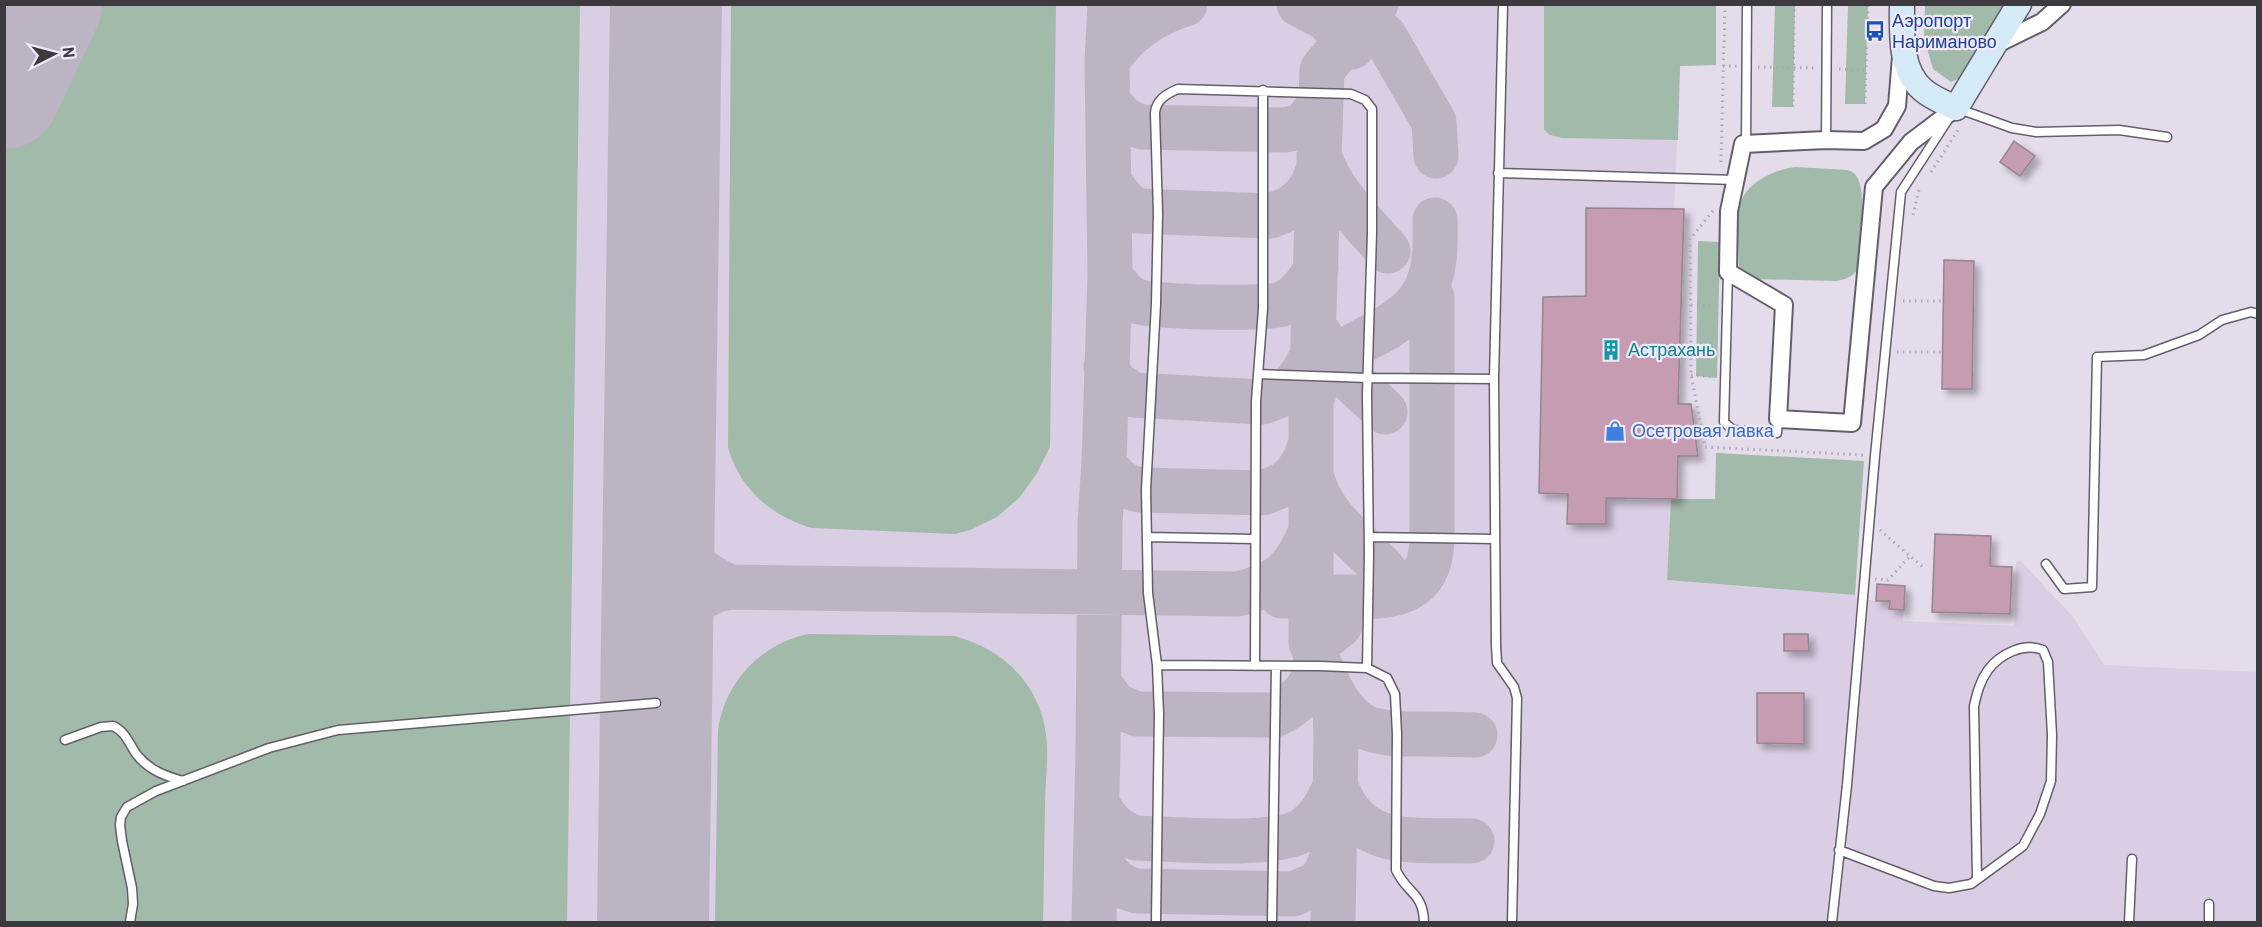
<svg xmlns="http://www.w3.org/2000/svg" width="2262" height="927" font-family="Barlow,sans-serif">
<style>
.built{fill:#d9cee3}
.green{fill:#a1baa9}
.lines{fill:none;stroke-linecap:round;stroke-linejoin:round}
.taxiway{stroke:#bcb4c2;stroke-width:45}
.runway{stroke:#bcb4c2;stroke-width:112}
.building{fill:#c69cb2;stroke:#95858d;stroke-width:1.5;filter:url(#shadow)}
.service-casing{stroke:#645e6a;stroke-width:11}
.minor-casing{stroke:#645e6a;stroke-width:20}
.secondary-casing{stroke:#645e6a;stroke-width:27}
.path{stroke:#aea8b3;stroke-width:3;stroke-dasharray:1.5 4.5;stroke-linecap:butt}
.service{stroke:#fff;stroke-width:8}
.minor{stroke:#fff;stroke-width:16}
.secondary{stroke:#d4ebf7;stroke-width:24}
.labels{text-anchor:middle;stroke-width:4.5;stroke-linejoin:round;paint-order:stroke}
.transit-label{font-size:18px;fill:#164399;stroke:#f1e9f8;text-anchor:start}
.culture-label{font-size:18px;fill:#0d838f;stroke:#f1e9f8;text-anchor:start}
.shop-label{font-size:18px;fill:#366cbe;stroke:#f1e9f8;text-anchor:start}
</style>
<defs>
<filter id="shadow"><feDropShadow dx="5.5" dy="5.5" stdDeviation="3" flood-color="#0004"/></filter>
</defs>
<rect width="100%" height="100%" fill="#e4dceb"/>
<!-- built -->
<path class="built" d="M5 5H1716V65L1680 66 1674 209H1684L1678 404H1691L1698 456H1678L1677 499H1671L1667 580 1855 595 1856 598 1876 601 1877 584 1905 586 1903 621 2014 626 2016 563 2020 560 2074 618 2104 665 2257 672V922H5Z"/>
<!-- green -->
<path class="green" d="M5 5H580L567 922H5Z
M731 5H1056L1050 447 1037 473 1020 497 997 517 970 530 955 534 812 528C771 516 740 489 728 448Z
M1544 5H1716V65L1680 66 1678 140 1562 138 1550 135 1544 130Z
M1775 5H1795L1793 107H1772Z
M1848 5H1868L1865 104H1845Z
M1925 5H2008L1967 75 1951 82 1933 69 1924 38Z
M1795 167 1848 170C1853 172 1856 174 1858 179 1867 199 1860 246 1858 269 1852 277 1846 279 1837 281L1752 279 1741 271 1739 267C1739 249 1736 222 1740 205 1746 182 1774 170 1795 167Z
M1698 241 1720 242 1717 378 1696 376Z
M1716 453 1864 461 1855 595 1667 580 1671 499H1715Z
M808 634 954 636C1002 648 1039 683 1046 734 1049 757 1045 783 1045 807 1044 846 1044 884 1043 922H715L718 730C725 682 761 644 808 634Z"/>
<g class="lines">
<!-- taxiway -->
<path class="taxiway" d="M1299 4 1327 19 1352 47
M1338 6 1372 24 1385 37 1434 122 1436 156
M1107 62C1125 33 1152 14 1185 4
M1108 99C1116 114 1126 123 1142 127L1285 130 1304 125 1321 103
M1319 155C1332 194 1361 220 1388 251
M1109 182 1124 202 1137 211 1270 216 1291 208 1304 197 1313 184 1319 168
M1110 275C1117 286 1124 295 1136 301 1151 307 1267 310 1282 304 1298 297 1309 283 1316 268
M1320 335C1330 366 1363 390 1385 412
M1106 367 1115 383 1133 395 1262 402C1290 395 1301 379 1313 354
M1311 400C1315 391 1318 379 1324 371 1334 355 1352 346 1368 338 1427 308 1437 285 1435 220
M1104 462C1113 478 1122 486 1140 490L1263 493 1285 484 1296 474 1305 460 1311 442
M1311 474C1319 515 1358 542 1385 571
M659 486C661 498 661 511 665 523 674 554 702 575 730 587L1237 594C1279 585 1295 570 1311 531
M1282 596C1304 596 1326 597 1347 597 1394 597 1431 595 1432 538V298L1425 291
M1311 643V400L1322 70 1376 4
M1312 643C1315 657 1322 669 1327 682 1349 727 1366 734 1415 734 1435 734 1455 734 1475 735
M657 659C674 623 687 595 730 587
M1099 683 1115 705 1137 714 1275 715C1293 706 1313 690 1315 669 1316 661 1315 653 1316 644L1340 625
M1336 787C1360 851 1415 839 1472 841
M1097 804C1107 821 1116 833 1137 838 1175 839 1274 848 1303 830 1320 819 1328 803 1336 785
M1096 849C1103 871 1114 886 1137 891L1293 894 1317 884 1325 875 1334 853
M1094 922 1098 749 1100 523 1104 462 1110 275 1107 62 1110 4
M1333 922 1336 740 1335 698"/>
<!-- runway -->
<path class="runway" d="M4 93 46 4
M653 922 666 4"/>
</g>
<!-- building -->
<path class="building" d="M2014 141 2035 156 2020 176 2000 162Z
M1586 208 1684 209 1678 404H1691L1698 456H1678L1677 499 1606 498V524H1567L1568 494 1539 493 1543 297 1586 296Z
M1944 260 1974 261 1972 389H1942Z
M1935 534 1991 536 1990 566 2012 567 2010 614 1932 612Z
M1877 584 1905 586 1904 610 1889 609 1890 601H1876Z
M1784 634H1808L1809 651H1784Z
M1757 693H1804V744L1757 743Z"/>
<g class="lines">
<!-- service casing -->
<g class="service-casing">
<path id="service" d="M1503 4 1494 379 1496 646 1497 663 1514 687 1517 698 1512 922
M1959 109 2012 128 2036 132 2119 130 2167 137
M1826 140 1827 4
M1746 143 1747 4
M1498 173 1736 180
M1728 272 1724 422 1733 430 1777 433 1778 419
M1258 374 1368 378 1494 379
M1147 537 1254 539
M1369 537 1495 539
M2046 564 2064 589 2092 587 2097 357 2144 355 2199 335 2222 320 2251 312 2258 314
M1157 665 1320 666 1367 668 1387 678 1395 694 1397 734 1396 870C1407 894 1423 892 1424 922
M1255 666 1256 401 1263 309V90
M65 740 101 727 113 726C126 732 129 744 137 755 149 770 165 776 183 781
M1839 850 1934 886 1949 888 1971 884 2023 846 2040 814 2051 781 2052 735 2048 662 2043 650C2024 642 2000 654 1988 670 1980 681 1977 693 1974 706L1977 879
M130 922 133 904 132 888 122 841 120 825 121 817 127 807 156 791 269 748 338 730 656 703
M1156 922 1159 714 1157 665 1148 593 1146 490 1156 304 1158 213 1155 113C1156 100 1166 94 1178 89L1351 94 1365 100 1372 109V233L1367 394 1369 554 1367 668
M1272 922 1276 666
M1832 922 1847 785 1875 456 1901 192 1947 121
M2129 922 2132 859
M2209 922V904"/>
</g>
<!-- minor casing -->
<g class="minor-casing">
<path id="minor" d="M1995 45 2042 22 2062 4
M1901 57 1897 106 1884 129 1864 141 1826 140 1743 144 1729 211 1728 272 1784 305 1778 419 1852 423 1874 187 1911 142 1956 108"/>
</g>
<!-- secondary casing -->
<g class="secondary-casing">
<path id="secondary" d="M1902 4C1902 32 1899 70 1923 90 1932 98 1945 103 1956 108L2019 4"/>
</g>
<!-- path -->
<path class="path" d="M1723 66H1737
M1758 67 1815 68
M1839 69 1866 70 1868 4
M1865 104 1866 70
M1793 107 1794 4
M1721 162 1725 4
M1931 172 1960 127
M1713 211 1690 239 1691 375 1705 447 1863 455
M1913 215 1919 190
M1903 301H1943
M1691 305 1715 306
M1897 352H1942
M1691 375 1713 377
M1880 530 1925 569
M1875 579 1888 580 1910 556"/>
<!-- service -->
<use href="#service" class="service"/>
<!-- minor -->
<use href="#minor" class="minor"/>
<!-- secondary -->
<use href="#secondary" class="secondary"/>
</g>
<!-- icons -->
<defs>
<g id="bus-bare" transform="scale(1.62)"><path d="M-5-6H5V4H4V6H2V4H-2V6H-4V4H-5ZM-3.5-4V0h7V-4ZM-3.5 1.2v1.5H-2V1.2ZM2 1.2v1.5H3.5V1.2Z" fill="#1a4fb4" stroke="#f1e9f8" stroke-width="2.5" paint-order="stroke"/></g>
<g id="building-bare" transform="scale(1.62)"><path d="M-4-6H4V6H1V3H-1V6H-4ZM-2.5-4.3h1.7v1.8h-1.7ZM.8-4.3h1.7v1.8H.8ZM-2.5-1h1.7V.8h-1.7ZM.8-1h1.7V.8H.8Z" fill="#0f9aa8" stroke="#f1e9f8" stroke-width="2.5" paint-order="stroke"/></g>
<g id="shop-bare" transform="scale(1.62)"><path d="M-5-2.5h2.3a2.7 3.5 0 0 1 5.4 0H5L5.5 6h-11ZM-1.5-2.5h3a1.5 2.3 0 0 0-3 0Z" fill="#3f7fe0" stroke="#f1e9f8" stroke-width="2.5" paint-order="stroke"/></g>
</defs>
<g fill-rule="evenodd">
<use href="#bus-bare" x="1875" y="31"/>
<use href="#building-bare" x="1611" y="350"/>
<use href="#shop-bare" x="1615" y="431"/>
</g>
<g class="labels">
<!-- transit labels -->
<g class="transit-label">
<text x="1892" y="27">Аэропорт<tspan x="1892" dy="21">Нариманово</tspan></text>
</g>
<!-- culture labels -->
<g class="culture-label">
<text x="1628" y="356">Астрахань</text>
</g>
<!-- shop labels -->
<g class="shop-label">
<text x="1632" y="437">Осетровая лавка</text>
</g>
</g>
<!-- border -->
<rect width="2262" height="927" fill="none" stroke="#3d3a3f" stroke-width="12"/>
<!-- north arrow -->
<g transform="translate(54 54) rotate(84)" stroke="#f1e9f8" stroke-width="4.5" paint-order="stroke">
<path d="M0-4.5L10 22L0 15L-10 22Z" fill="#3d3a3f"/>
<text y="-9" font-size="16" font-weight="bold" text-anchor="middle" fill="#3d3a3f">N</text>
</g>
</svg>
